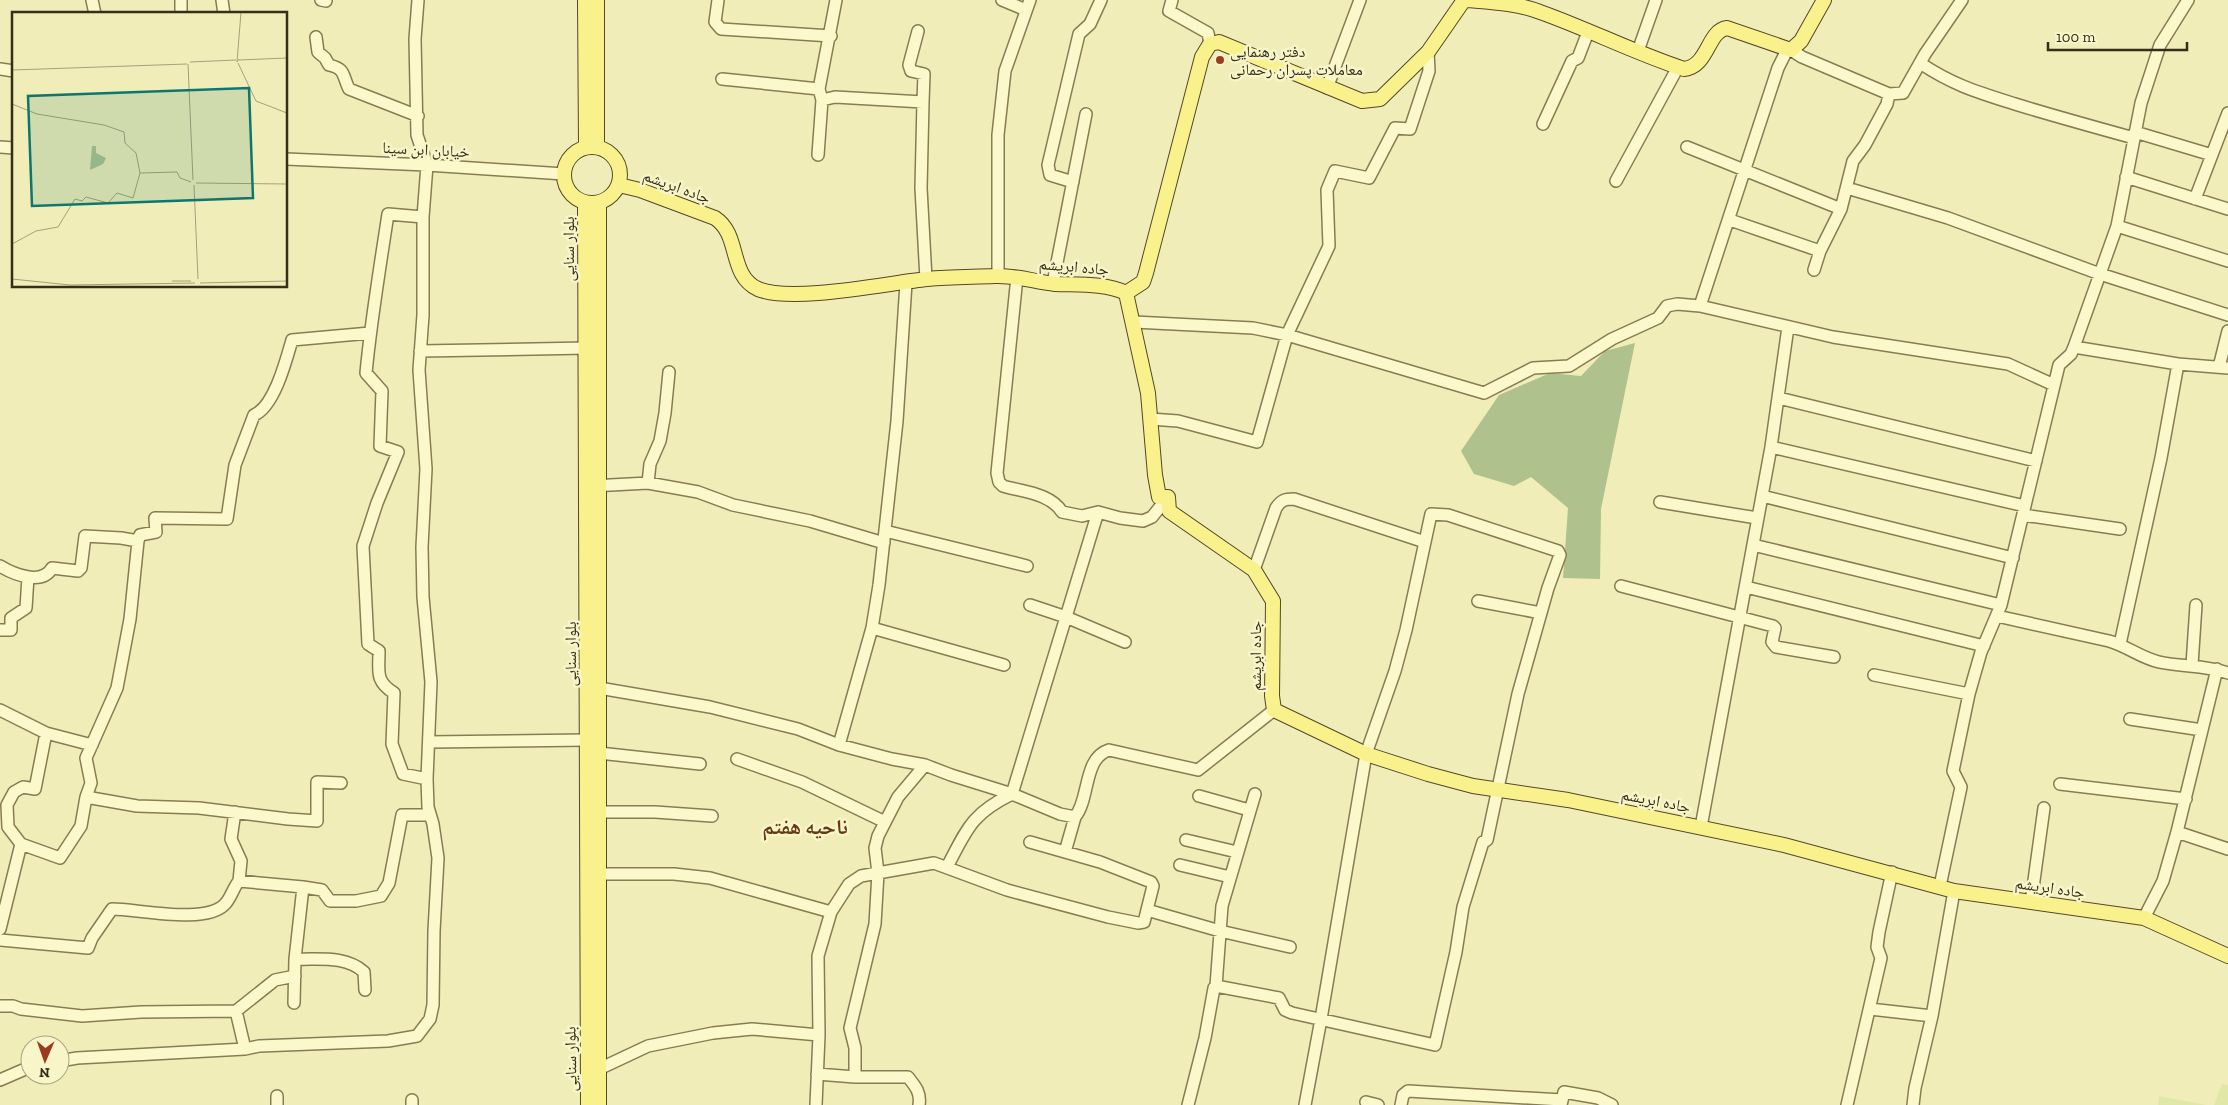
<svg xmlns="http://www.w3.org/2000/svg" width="2228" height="1105" font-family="'Zilla Slab','Noto Naskh Arabic',serif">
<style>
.farmland{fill:#e1e7a6}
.cemetery{fill:#afc28d}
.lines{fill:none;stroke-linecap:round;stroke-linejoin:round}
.minor-casing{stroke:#887c53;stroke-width:14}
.major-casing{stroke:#544828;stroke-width:16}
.minor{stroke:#fbf9cc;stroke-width:11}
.major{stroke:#f8f18c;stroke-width:14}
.poi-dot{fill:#9b3c1f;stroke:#f8f5c9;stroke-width:2}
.labels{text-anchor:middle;stroke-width:5;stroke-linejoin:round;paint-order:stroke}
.poi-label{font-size:16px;fill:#352e19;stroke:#f8f5c9;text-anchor:start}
.street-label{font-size:16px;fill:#352e19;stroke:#f8f5c9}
.district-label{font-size:21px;font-weight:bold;fill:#653916;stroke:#f8f5c9}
.inset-road{fill:none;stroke:#a6a179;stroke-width:1}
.view{fill:#0f766e;fill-opacity:0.15;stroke:#0f766e;stroke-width:2.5}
.inset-edge{fill:none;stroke:#352e19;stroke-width:2.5}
</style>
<rect width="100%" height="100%" fill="#f1edb9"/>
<!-- farmland -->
<path class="farmland" d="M2222 1084 2228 1085V1105H2214Z
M2159 1096 2206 1105H2158Z"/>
<!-- cemetery -->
<path class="cemetery" d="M1635 343 1601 509 1600 579 1563 578 1568 508 1531 477 1514 486 1474 474 1461 451 1499 395 1550 373 1581 376 1605 351Z"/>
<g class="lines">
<!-- minor casing -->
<g class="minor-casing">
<path id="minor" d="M92 0 95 14
M181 0V14
M222 0 224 14
M321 0 326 1
M718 0 715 22 721 29 831 36
M836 0 819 89 822 100 835 97 923 102 921 188 926 279
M1002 0 1026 10
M1172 0 1169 11 1208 33 1210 44
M918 31 909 65 911 71 924 74 923 102
M316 37 318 52 325 58 329 65C346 69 342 75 349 89L418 116
M1791 50 1802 57 1889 94 1903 93 1925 54 1962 0
M1638 51 1656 0
M1920 63C1953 85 1977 92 2015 104 2054 116 2094 127 2134 138
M0 69 14 71
M722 79 819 89
M1327 88 1360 0
M1543 124 1572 61 1578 58 1588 32
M2135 132 2212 155
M0 147 14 148
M1687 147 1841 209
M818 155 822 100
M286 159 427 165 564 174
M2126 177 2228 209
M1616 181 1678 67
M1073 182 1050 175 1048 165 1079 34 1090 24 1101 0
M1847 188 1948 218 2100 274 2228 315
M2195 199 2228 113
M423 217 388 214C380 267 371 320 366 373L382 391 380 446 398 452 377 503 363 546 368 644 379 651C379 672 375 681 394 693L392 744 403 774 427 779
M1730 220 1820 251
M2117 226 2228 261
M1814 270 1820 251 1841 209 1853 161 1865 145 1887 104 1889 94
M998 275V135L1005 71 1030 0
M1017 277 997 473 999 482 1003 486C1023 492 1050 493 1062 512L1082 516 1098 512 1120 518 1143 521 1152 517 1168 497
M1053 283 1086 114
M1700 306 1833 337 2008 364 2054 385
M1134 322 1253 328 1287 335 1484 393 1533 368 1569 366 1612 339 1658 318 1667 306 1677 304 1700 306 1778 68 1787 50
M2074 347 2178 364 2228 368
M420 351 587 348
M2219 367 2228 331
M1779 398 2036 461
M1150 419 1178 421 1257 442 1287 335 1329 246 1327 190 1335 171 1369 178 1395 128 1410 129 1429 71 1428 52
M1771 447 2025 506
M648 483 650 464 660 441 665 413 669 372
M592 486 648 483 698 492 733 505 810 521 884 543
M1762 496 2013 558
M1660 502 1757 518
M2023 515 2120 529
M885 531 1027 566
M1753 545 2001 605
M0 566C13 574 42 586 52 568L78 571 81 568 85 536 121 538 138 541
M1254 570 1276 508C1281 500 1285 499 1294 499L1425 542
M1621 586 1773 626 1775 628 1772 642 1776 647 1834 657
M1746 587 1984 646
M1478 601 1541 613
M1030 605 1066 617 1125 642
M1997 616 2109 641C2127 646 2141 658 2159 662 2182 667 2205 665 2228 673
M872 628 1004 665
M0 630H11V618L26 608 28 577
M2120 644 2161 458 2178 364
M2192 665 2196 605
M1874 675 1969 694 1981 652 2001 605 2059 365 2071 354 2074 347 2117 226 2141 103 2160 45 2188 0
M599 688 710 707 798 729 839 745 892 759 925 765 951 775 1012 794 1060 814 1075 817C1090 799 1083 758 1109 750L1198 770 1274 710
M0 710 46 733 92 745
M2130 719 2202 730
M429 742 587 740
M839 745 872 628 879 585 897 421 906 283
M599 753 700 764
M737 759 802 782 885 822
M2060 784 2186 799
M1199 796 1249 810
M86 797 137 806 199 808 288 819 317 821V782L341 783
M235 812 231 839 241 861 239 881
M599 812H655L712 816
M1701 827 1771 447 1788 327
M2177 832 2228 849
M1186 840 1237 852
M21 844 60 858 81 826 86 797 91 783 86 758 117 688 130 619 138 541 140 535 156 532 155 518 227 519 235 465 254 415C274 407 286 361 292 340L370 333
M1065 852 1075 817
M1180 865 1230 877
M947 867C967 829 971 814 1012 794L1098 512
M599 874H674L710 878 831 912
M1940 886 1961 787 1953 771 1969 694
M303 887 322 890 330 901H356L381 896 389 883 402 815H430
M2031 902 2044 808
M1147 910 1220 931 1290 947
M2144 918 2163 881 2177 832 2217 669
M0 929 21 844 8 827 7 805 14 792 23 787 35 789 46 733
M0 940 88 948 92 938 112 909C138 909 206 925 225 904 231 898 233 888 239 881L303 887 295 959 294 1003
M295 959C318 960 345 955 364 972L365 990
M1216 986 1279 998 1285 1010 1292 1013 1435 1045 1456 952 1463 907 1483 842 1487 840 1518 694 1548 588 1560 555 1558 551 1448 515 1431 514 1406 630 1395 671 1366 754 1321 1019 1305 1105
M0 1006H13L21 1009 82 1016 141 1012 236 1011
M1870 1009 1932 1016
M245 1049 236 1011 275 980 295 976
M60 1061 77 1058 245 1049 259 1046 388 1041 417 1036 430 1019 433 1005 434 931 438 858 433 824 428 807 427 779 431 682 423 597 422 547 426 469 419 370 423 315V217L427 165 417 135 415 39 418 0
M599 1069 648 1046 713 1033 752 1029 819 1035
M817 1074 855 1077H908C916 1087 921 1093 919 1105
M855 1077V1048L850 1028 875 924 878 873 875 848 878 836 898 797 925 765
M0 1080 30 1067
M1366 1102 1378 1105
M277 1105V1096
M412 1105V1100
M816 1105 819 1035 818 956 831 912 849 884 861 876 934 863 1007 890 1108 917 1138 923 1144 922 1153 886 1151 882 1100 862 1030 842
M1188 1105 1205 1038 1214 988 1216 986 1222 906 1255 794
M1401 1105 1403 1095 1408 1091 1562 1100
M1561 1105 1564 1092 1598 1098 1612 1105
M1847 1105 1881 958 1877 947 1879 932 1892 872
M1913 1105 1915 1088 1932 1016 1954 891"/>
</g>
<!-- major casing -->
<g class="major-casing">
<path id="major" d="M585 0 586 147
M1467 0C1491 2 1517 3 1540 12 1588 29 1635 53 1684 69 1709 66 1707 31 1727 28L1791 50 1801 41 1824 0
M564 175a28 28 0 1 1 56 0a28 28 0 1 1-56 0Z
M597 147V0
M619 185 640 190 715 218C741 235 728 275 758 289 793 303 888 283 927 279 950 277 973 277 995 276 1016 275 1035 282 1055 284 1078 285 1105 283 1126 293L1148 393 1155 475 1159 497H1168L1169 511 1254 570 1273 601 1272 696 1274 710 1366 754 1428 774 1473 786 1568 800 1784 845 1954 891 2144 918 2228 956
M585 203 588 1105
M1126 293 1143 282 1146 273 1202 57 1210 44 1219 42 1362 101 1380 99 1428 52 1464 0
M599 1105V203"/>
</g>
<!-- minor -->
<use href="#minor" class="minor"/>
<!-- major -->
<use href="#major" class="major"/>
</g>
<!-- markers -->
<circle class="poi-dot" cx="1220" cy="60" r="5"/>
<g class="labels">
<!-- poi labels -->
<g class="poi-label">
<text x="1230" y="57">دفتر رهنمایی<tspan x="1230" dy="18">معاملات پسران رحمانی</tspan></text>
</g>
<!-- street labels -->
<g class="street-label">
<text transform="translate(426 149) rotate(3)" y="6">خیابان ابن سینا</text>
<text transform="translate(677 186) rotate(20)" y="6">جاده ابریشم</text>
<text transform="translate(568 249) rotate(-90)" y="6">بلوار سنایی</text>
<text transform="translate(1074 266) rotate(5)" y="6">جاده ابریشم</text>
<text transform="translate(570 654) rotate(-90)" y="6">بلوار سنایی</text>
<text transform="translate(1255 656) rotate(-90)" y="6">جاده ابریشم</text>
<text transform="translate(1656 800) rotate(11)" y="6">جاده ابریشم</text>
<text transform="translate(2050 887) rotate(8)" y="6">جاده ابریشم</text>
<text transform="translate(570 1059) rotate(-91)" y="6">بلوار سنایی</text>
</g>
<!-- district labels -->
<g class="district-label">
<text x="805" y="834">ناحیه هفتم</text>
</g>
</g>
<!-- overview -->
<g transform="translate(12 12)">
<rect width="275" height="275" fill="#f1edb9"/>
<path d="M80 134H84V141L94 146 91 152 78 158Z" fill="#afc28d"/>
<path class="inset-road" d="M227 47 225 50 229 0M227 48 275 46M178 50 224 48M226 51 244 89 275 101M176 52 181 168M0 58 175 52M0 92 25 102 92 113 112 120 113 131 124 141 128 161M128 161 165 160 168 166 179 170M184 171 275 172M182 173 186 267M0 232 24 219 46 215 63 187 70 189 74 185 96 191 105 181 121 186 128 161M0 267 58 273 183 271M160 269H179M188 271 275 269"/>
<path class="view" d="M237 76 241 186 20 194 16 84Z"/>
<rect width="275" height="275" class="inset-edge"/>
</g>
<!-- north arrow -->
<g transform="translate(45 1060) rotate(182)"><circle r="24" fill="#f8f5c9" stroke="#aaa583"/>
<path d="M0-4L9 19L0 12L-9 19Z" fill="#9b3c1f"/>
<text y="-8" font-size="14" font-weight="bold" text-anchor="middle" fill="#352e19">N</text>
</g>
<!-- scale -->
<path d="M2048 42v8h139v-8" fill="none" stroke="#352e19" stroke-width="2.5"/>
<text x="2056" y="42" font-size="15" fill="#352e19" stroke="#f8f5c9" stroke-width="4" paint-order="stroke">100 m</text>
</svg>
